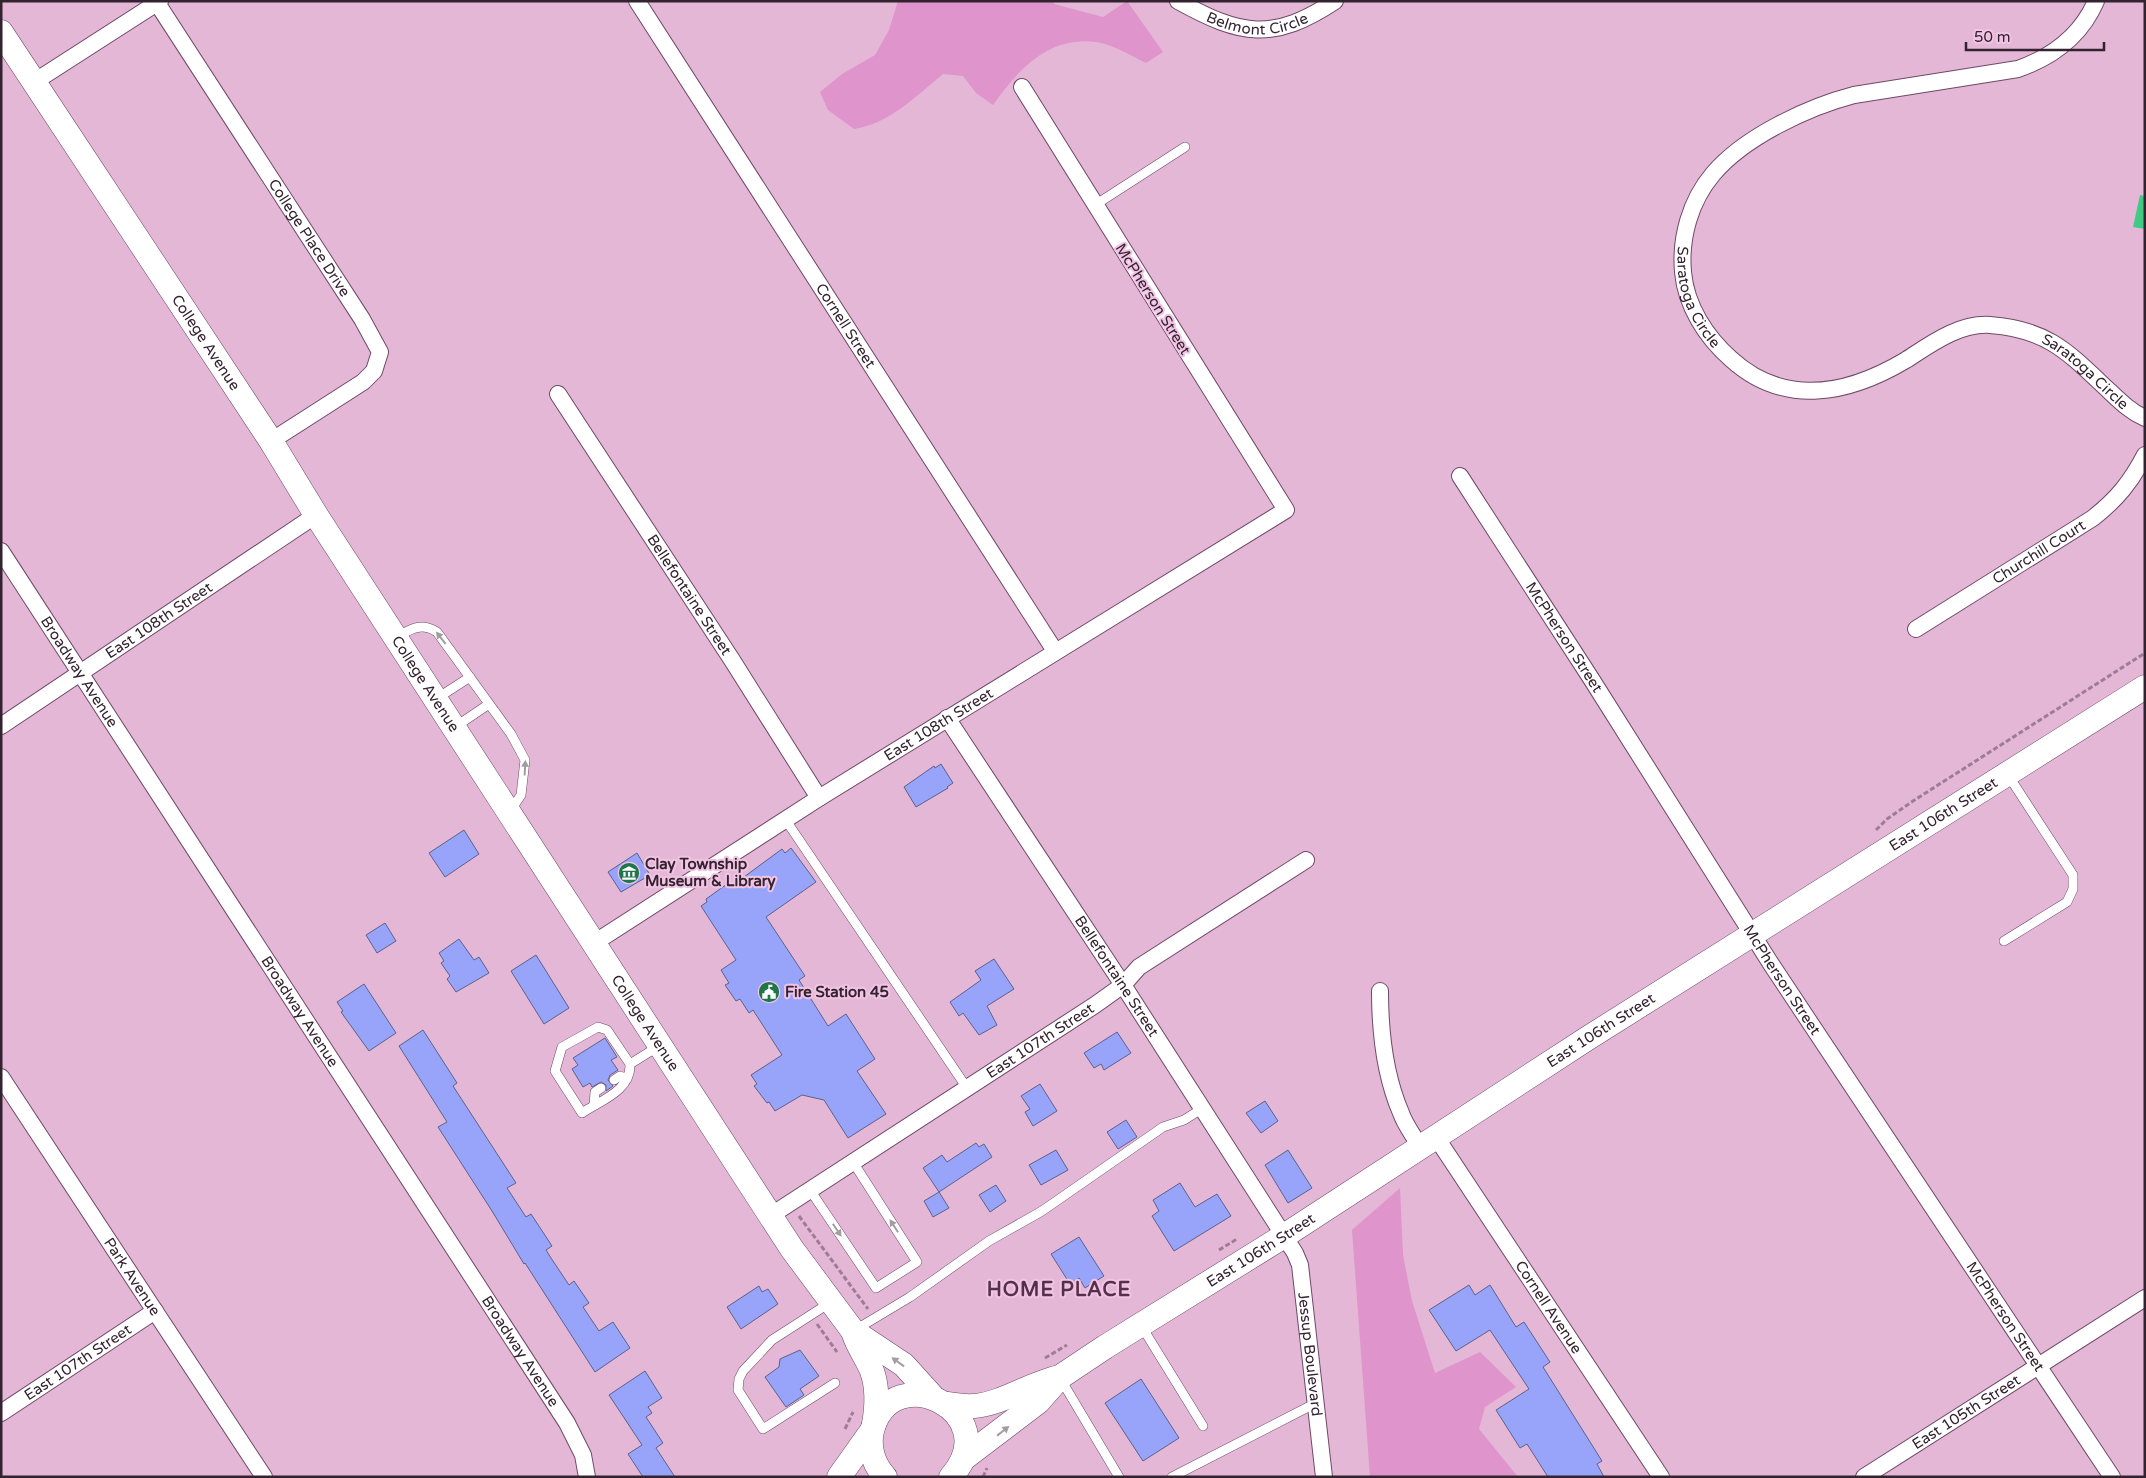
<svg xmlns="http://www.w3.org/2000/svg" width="2146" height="1478" font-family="'Varela Round',sans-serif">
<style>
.green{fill:#df94cb}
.water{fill:#40cb85}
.building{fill:#98a4fa;stroke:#5b618a}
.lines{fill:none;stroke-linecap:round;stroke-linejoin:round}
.lane-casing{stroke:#6f4965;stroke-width:10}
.street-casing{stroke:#6f4965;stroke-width:18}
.secondary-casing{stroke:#6f4965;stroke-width:25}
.path{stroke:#9e7c95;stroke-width:3;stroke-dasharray:5 2.5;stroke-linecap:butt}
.lane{stroke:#fff;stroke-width:9}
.street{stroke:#fff;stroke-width:16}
.secondary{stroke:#fff;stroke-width:24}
.oneway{fill:#a39ca1}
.labels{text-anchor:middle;stroke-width:4;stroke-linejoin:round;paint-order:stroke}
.street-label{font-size:15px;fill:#33222f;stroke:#f1c4e4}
.poi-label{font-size:15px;font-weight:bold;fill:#33222f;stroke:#f1c4e4;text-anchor:start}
.district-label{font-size:20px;font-weight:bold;letter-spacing:1px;fill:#54304b;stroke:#f1c4e4}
</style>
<rect width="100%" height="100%" fill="#e4b7d7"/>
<!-- green -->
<path class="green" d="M898 1H1053L1054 4 1103 17 1127 1 1163 52 1146 63C1131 56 1113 44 1096 42 1048 36 1018 70 993 105L976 93 963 76 943 74C916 96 889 124 854 129L828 110 820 92 842 74 875 55 889 30Z
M1400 1188 1403 1255 1412 1301 1435 1373 1480 1352 1516 1387 1485 1407 1479 1429 1518 1477H1370L1352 1230Z"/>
<!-- water -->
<path class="water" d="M2140 195 2145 196V229L2133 227Z"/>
<!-- building -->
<path class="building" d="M941 764 953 783 947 787 948 788 916 807 904 787 934 766 935 768Z
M464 830 479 854 445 877 429 853Z
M791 848 816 882 766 917 805 976 799 980 828 1026 846 1014 875 1059 857 1071 886 1114 848 1138 824 1100 802 1095 775 1111 769 1102 767 1103 754 1086 757 1084 751 1075 782 1055 753 1010 749 1013 740 999 736 1001 725 985 729 983 721 970 736 960 701 906 707 902 706 899 727 884 729 888 782 849 785 853Z
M637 853 650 875 621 892 608 872Z
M385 923 396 941 377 953 366 935Z
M459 939 474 960 479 957 489 973 456 992 447 979 450 976 441 963 444 961 439 953Z
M536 955 569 1008 544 1024 511 971Z
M994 959 1014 989 987 1006 997 1025 979 1035 963 1013 959 1016 950 1002 981 980 975 971Z
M364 984 396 1033 369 1051 341 1012 343 1011 337 1002Z
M423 1030 457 1083 453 1086 516 1183 507 1188 526 1217 531 1214 552 1246 546 1250 551 1258 569 1285 574 1281 589 1303 583 1307 599 1331 613 1322 630 1348 595 1372 525 1263 524 1264 492 1211 438 1127 447 1122 399 1046Z
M1117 1032 1131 1053 1104 1070 1101 1064 1094 1068 1084 1053Z
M605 1038 617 1057 611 1060 618 1070 610 1075 608 1080 613 1086 606 1091V1085L601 1082 592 1087 590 1083 583 1087 572 1069 578 1065 573 1058Z
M1040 1084 1057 1111 1033 1126 1025 1112 1030 1109 1021 1096Z
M1265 1101 1278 1121 1261 1133 1246 1113Z
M1126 1120 1137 1137 1118 1149 1107 1132Z
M976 1143 979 1147 984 1144 992 1157 939 1192 949 1208 933 1217 924 1201 939 1192 923 1168 942 1155 947 1162Z
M1056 1150 1068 1170 1041 1185 1029 1165Z
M1288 1150 1312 1188 1288 1203 1265 1165Z
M1180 1183 1195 1207 1217 1194 1231 1216 1174 1251 1152 1216 1159 1211 1153 1200Z
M996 1185 1006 1201 990 1212 979 1195Z
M1079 1237 1104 1276 1085 1288 1079 1278 1070 1284 1051 1254Z
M1469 1285 1475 1295 1490 1285 1516 1327 1524 1322 1550 1362 1543 1367 1602 1461 1597 1464 1604 1477H1548L1527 1444 1520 1448 1496 1410 1529 1389 1490 1330 1456 1351 1429 1310Z
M759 1286 762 1292 768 1289 778 1304 741 1329 727 1307Z
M800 1350 819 1376 800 1389 804 1395 786 1407 765 1377 779 1367 780 1359Z
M645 1371 662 1398 648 1407 652 1413 646 1417 663 1443 656 1448 675 1477H643L628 1454 642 1445 609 1395Z
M1141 1379 1179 1438 1143 1461 1105 1403Z"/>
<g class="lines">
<!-- lane casing -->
<g class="lane-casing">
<path id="lane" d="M1095 205 1185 147
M397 637C411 629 421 622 437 632L511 734 525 760 521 795 511 810
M436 699 470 677
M455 727 489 704
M785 819 967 1088
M2004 941 2067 902 2073 889V875L2008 775
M598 1027 607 1030 630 1064C631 1091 601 1100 582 1113L555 1071 562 1047Z
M630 1064 659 1046
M614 1080 620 1076 627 1079
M594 1105 595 1092 601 1088
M810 1190 876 1288 917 1262 853 1162
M831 1302 772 1340 743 1371 739 1379 738 1390 763 1429 835 1383
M1142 1327 1203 1426
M855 1330 910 1297 989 1241 1042 1211 1163 1127 1184 1120 1203 1108
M1060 1378 1119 1477
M1172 1477 1316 1403"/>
</g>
<!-- street casing -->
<g class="street-casing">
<g id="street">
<path id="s1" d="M637 1 1055 651"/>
<path id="s2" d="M1178 1C1241 36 1273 42 1335 1"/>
<path id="s3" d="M2096 1C2081 36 2052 57 2018 69L1854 95C1808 107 1744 137 1713 174 1690 201 1680 238 1683 272 1686 306 1706 337 1731 359 1785 408 1849 394 1906 360 1931 344 1959 323 1990 325 2046 329 2067 351 2105 387 2118 399 2129 411 2145 418"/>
<path id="s4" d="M157 3 362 319 380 352 374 371 363 382 271 441"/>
<path d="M34 82 160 1"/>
<path id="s5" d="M558 394 732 660 819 798"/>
<path id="s6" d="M1460 476 1592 680 1771 964 2112 1477"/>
<path id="s7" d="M1 551 567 1423 583 1455 587 1477"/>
<path id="s8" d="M1916 629 2093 518C2117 499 2131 482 2145 455"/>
<path id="s9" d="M947 718 1123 985 1295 1253 1300 1265 1324 1477"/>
<path id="s10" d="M1 726 316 515"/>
<path id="s11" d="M594 943 819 798 1286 510 1022 87"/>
<path d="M1380 991C1380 1031 1385 1076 1401 1113 1405 1125 1414 1136 1420 1147"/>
<path id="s12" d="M1 1077 264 1477"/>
<path id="s13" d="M1436 1137 1661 1477"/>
<path id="s14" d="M770 1216 1095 1005 1123 985 1139 967 1306 860"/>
<path id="s15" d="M1 1413 155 1311"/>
<path id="s16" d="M1864 1477 2145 1298"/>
</g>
</g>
<!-- secondary casing -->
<g class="secondary-casing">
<g id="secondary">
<path id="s17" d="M1 32 271 441 316 515 792 1249 853 1331 904 1365 932 1396"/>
<path d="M853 1331C857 1346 867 1358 872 1371 878 1388 877 1407 874 1424"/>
<path d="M947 1404C955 1405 965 1407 974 1406 1002 1404 1031 1383 1060 1377"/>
<path id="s18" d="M963 1459 1038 1402 1060 1377 1105 1347 1284 1236 1588 1038 2145 687"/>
<path d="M839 1477 871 1432"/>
<path d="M885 1477C874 1465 868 1448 872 1431 891 1355 1008 1413 951 1477"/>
</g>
</g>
<!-- path -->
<path class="path" d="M1876 830 1887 819 1913 801 2145 653
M799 1216 868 1309
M1219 1250 1237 1239
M817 1324 837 1352
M1045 1358 1067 1345
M845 1429 853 1412
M983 1477 987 1468"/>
<!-- lane -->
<use href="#lane" class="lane"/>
<!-- street -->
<use href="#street" class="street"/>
<!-- secondary -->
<use href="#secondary" class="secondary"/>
</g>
<!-- one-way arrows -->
<defs><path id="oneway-solid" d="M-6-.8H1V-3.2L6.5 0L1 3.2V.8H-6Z" transform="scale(1.25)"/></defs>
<g class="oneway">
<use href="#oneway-solid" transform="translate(441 638) rotate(-128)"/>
<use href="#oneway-solid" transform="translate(525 768) rotate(-87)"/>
<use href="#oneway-solid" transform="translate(894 1226) rotate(-123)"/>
<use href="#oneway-solid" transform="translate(837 1230) rotate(56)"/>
<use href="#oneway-solid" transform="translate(898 1362) rotate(-144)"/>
<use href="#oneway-solid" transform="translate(1003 1431) rotate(-38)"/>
</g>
<!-- icons -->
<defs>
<g id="museum-disc" transform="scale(1.125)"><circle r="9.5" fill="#1e764a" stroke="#f1c4e4"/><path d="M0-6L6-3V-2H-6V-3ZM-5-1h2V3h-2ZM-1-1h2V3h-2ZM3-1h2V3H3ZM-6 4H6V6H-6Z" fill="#fff"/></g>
<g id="civic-disc" transform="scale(1.125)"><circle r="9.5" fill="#1e764a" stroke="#f1c4e4"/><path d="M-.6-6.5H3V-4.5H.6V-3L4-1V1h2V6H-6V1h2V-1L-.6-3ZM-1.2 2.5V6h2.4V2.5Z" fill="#fff"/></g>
</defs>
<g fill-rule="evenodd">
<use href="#museum-disc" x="629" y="873"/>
<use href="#civic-disc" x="769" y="992"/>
</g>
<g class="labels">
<!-- street labels -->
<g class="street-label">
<text dy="5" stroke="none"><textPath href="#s2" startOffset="85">Belmont Circle</textPath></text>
<text dy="5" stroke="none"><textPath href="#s4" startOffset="280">College Place Drive</textPath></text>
<text dy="5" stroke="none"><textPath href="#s3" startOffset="570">Saratoga Circle</textPath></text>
<text transform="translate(1153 299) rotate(58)" y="5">McPherson Street</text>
<text dy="5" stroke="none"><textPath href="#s1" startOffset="386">Cornell Street</textPath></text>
<text dy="5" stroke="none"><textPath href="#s17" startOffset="372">College Avenue</textPath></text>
<text dy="5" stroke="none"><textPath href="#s3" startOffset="1034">Saratoga Circle</textPath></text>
<text dy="5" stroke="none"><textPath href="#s8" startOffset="145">Churchill Court</textPath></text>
<text dy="5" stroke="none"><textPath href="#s5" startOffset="240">Bellefontaine Street</textPath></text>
<text dy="5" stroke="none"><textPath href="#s10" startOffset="190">East 108th Street</textPath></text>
<text dy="5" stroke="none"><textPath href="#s6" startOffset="192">McPherson Street</textPath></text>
<text dy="5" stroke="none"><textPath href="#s7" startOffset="144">Broadway Avenue</textPath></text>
<text dy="5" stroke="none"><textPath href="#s17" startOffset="778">College Avenue</textPath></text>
<text dy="5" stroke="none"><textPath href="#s11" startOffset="408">East 108th Street</textPath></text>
<text dy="5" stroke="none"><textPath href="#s18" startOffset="1175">East 106th Street</textPath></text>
<text dy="5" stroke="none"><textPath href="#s9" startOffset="309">Bellefontaine Street</textPath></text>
<text dy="5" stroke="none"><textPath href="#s6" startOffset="598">McPherson Street</textPath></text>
<text dy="5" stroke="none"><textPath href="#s7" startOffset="549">Broadway Avenue</textPath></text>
<text dy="5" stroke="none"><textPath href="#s17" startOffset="1182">College Avenue</textPath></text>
<text dy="5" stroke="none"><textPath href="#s18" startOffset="770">East 106th Street</textPath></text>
<text dy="5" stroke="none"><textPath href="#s14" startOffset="322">East 107th Street</textPath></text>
<text dy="5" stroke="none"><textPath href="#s18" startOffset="365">East 106th Street</textPath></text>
<text dy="5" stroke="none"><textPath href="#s12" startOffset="239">Park Avenue</textPath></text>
<text dy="5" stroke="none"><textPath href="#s13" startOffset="204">Cornell Avenue</textPath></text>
<text dy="5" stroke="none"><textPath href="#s6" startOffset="1002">McPherson Street</textPath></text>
<text dy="5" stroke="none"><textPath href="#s7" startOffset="954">Broadway Avenue</textPath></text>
<text dy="5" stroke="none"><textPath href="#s9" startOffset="741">Jessup Boulevard</textPath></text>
<text dy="5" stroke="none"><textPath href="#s15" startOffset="92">East 107th Street</textPath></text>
<text dy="5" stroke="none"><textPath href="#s16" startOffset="121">East 105th Street</textPath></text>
</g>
<!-- poi labels -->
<g class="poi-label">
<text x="645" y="869">Clay Township<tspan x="645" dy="17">Museum &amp; Library</tspan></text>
<text x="785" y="997">Fire Station 45</text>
</g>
<!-- district labels -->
<g class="district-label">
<text x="1059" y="1296">HOME PLACE</text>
</g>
</g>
<!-- border -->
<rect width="2146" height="1478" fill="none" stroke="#33222f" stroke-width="5"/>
<!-- scale -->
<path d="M1966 42v8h138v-8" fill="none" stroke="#33222f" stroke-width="2.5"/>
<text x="1974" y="42" font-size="15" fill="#33222f" stroke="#f1c4e4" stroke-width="4" paint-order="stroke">50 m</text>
</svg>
